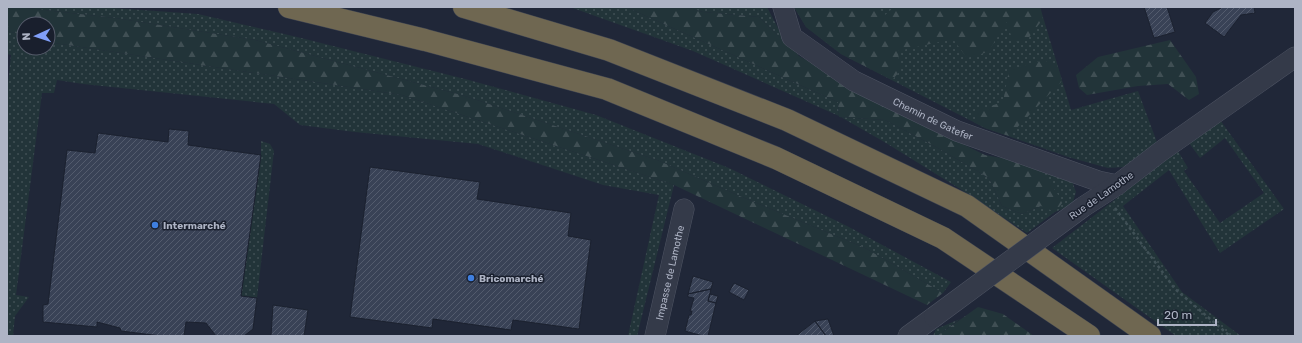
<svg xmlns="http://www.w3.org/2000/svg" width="1302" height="343" font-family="Rubik,sans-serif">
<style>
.grass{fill:url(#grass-dots)}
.forest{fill:url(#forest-firs)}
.building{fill:url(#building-hatch);stroke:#1b212f}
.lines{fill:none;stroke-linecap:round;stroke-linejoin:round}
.minor-casing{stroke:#4e5463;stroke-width:21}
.highway-casing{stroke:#3b4150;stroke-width:23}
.path{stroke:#405157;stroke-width:2.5;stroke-dasharray:3 3;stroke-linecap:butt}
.minor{stroke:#343a49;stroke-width:20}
.highway{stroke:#6f6751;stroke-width:22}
.minor-bridge-casing{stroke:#4e5463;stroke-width:21;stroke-linecap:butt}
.minor-bridge{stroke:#343a49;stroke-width:20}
.shop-dot{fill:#3f7fe0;stroke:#191f2d;stroke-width:1.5}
.labels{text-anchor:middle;stroke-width:3;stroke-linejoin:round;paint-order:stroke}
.street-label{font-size:10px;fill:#aeb4c5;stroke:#191f2d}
.poi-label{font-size:10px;font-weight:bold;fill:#aeb4c5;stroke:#191f2d;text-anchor:start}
</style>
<defs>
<pattern id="grass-dots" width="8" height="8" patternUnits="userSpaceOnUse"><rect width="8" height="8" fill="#223439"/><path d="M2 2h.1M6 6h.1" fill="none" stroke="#404f54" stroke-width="1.8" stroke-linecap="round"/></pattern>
<pattern id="forest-firs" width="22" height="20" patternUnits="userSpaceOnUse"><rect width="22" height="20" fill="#223439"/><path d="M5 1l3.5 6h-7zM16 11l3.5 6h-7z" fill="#404f54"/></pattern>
<pattern id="building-hatch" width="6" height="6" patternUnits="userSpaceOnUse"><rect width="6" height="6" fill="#394256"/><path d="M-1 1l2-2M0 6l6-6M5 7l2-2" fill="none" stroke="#535b6d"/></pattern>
</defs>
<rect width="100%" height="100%" fill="#202738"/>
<!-- grass -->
<path class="grass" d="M18 7H99L198 14 297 37 465 79 596 115 729 168 849 227 951 282 943 293 865 248 742 197 657 160 465 96 255 40 115 18Z
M570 7H626L838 102 839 117 885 120 938 148 989 178 1002 206 1022 214 1041 206 1034 164 1072 181 1076 192 1072 205 1055 212 1027 233 965 192 886 143 839 116 693 51Z
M686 7H767L778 28 799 56 759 17 703 12Z
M794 7H1040L1071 110 1138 91 1158 145 1124 167 1108 168 1068 157 985 128 841 54 806 27Z
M7 31 24 35V48H48V42L402 95 674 185 637 336H628L659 195 603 185 478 144 355 132 300 125 274 104 83 84 57 80 54 93H42L16 295 29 297 15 316 13 336H7V93L11 55 7 54Z
M1220 120 1284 209 1220 253 1169 170 1123 206 1182 292 1241 336H1176L1052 248 1178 151 1188 168 1184 171 1220 223 1264 193 1225 138 1200 158 1189 143Z
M261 141 270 144 274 151 257 298 241 296 261 155Z
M960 319 937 336H933L936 329Z"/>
<!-- forest -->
<path class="forest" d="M7 7H18L115 18 255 40 465 96 657 160 742 197 865 248 943 293 927 305 674 185 402 95 48 42V24H24V35L7 31Z
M626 7H686L703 12 759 17 799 56 914 120 985 155 1034 164 1046 177 1063 202 1055 212 1041 206 1022 214 1002 206 989 178 938 148 885 120 839 117 838 102Z
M794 7H879L884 16 894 7H1040L1043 19 1027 40 1013 42 1007 22 988 52 967 58 953 39 898 51 900 71 892 80 841 54 806 27Z
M1170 40 1196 77 1199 94 1189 100 1168 84 1138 86 1087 95 1079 88 1076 75 1098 57Z
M1042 60 1057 64 1062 81 1009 136 985 128 974 122 978 110 1003 102 1009 70Z
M978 307 1003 314 1034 336H937Z"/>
<!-- building -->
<path class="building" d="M1144 7H1167L1175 32 1154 38Z
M1223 7H1254L1255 13 1241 15 1224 37 1205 23 1213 12Z
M169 129 189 131 188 145 261 155 241 296 257 298 253 329 244 336H216L206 323 186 322 184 336H161L121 331 120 328 97 322V327L43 322V305L48 304 67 150 95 153 98 133 168 142Z
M370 167 480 182 477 199 571 213 568 236 591 240 579 329 513 320 511 330 433 319 432 328 350 317Z
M693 276 713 282 711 289 688 294Z
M734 283 749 290 744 300 729 292Z
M711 289 708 301 716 303 708 336H703L685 331 689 315H691L692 311H690L694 298 688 297V294Z
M710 294 718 296 716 303 708 301Z
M273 305 308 310 304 336H271Z
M828 319 834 336H826L815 321Z
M815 321 826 336H796Z"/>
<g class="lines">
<!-- minor casing -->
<g class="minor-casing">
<g id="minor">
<path id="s1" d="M783 7 792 37 854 81 957 131 1098 181 1117 185"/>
<path d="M1083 207 1117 185 1160 152 1295 57"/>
<path id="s2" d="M655 336 684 209"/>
<path d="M908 336 934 317"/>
</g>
</g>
<!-- highway casing -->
<g class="highway-casing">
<path id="highway" d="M289 7 425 40 607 89 776 158 943 238 1089 336
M464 7 609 50 787 120 967 206 1150 336"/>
</g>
<!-- path -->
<path class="path" d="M1115 208 1175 289 1230 336"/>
<!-- minor -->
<use href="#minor" class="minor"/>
<!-- highway -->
<use href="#highway" class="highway"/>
<!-- minor-bridge casing -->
<g class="minor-bridge-casing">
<path id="minor-bridge" d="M934 317 1083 207"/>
</g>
<!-- minor-bridge -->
<use href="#minor-bridge" class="minor-bridge"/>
</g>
<!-- markers -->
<g class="shop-dot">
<circle cx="155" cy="225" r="4"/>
<circle cx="471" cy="278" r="4"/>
</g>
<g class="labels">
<!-- street labels -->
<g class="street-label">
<text dy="4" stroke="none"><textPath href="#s1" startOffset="195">Chemin de Gatefer</textPath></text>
<text transform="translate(1101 195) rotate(-35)" y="4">Rue de Lamothe</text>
<text dy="4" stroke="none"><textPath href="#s2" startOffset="65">Impasse de Lamothe</textPath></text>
</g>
<!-- poi labels -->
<g class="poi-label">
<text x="163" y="229">Intermarché</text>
<text x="479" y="282">Bricomarché</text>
</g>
</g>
<!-- border -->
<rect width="1302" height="343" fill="none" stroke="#aeb4c5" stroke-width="16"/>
<!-- north arrow -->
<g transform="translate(36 36) rotate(267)"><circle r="19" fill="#191f2d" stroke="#555b6a"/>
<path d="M0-3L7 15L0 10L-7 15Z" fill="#809ff9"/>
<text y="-6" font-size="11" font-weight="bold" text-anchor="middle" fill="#aeb4c5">N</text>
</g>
<!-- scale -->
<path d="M1158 319v6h58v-6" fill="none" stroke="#aeb4c5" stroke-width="2"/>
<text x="1164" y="319" font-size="12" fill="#aeb4c5" stroke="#191f2d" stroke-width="3" paint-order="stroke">20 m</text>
</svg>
